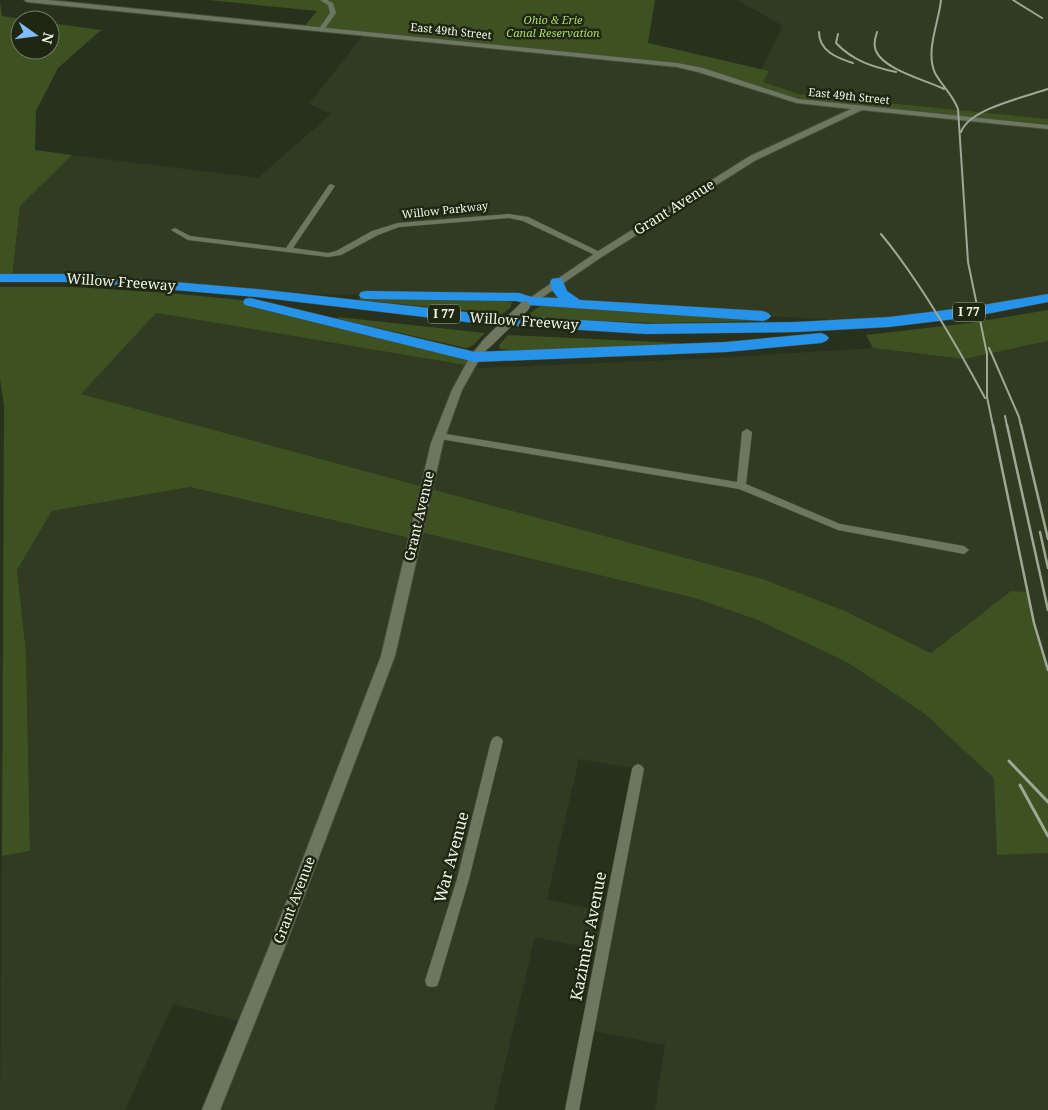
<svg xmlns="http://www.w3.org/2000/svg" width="1048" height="1110" font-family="'Noto Serif',serif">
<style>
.built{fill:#303b21;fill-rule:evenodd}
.green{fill:#3e5221}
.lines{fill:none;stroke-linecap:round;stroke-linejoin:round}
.minor-casing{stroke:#474e3c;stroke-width:1}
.tertiary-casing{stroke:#474e3c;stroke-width:2}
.motorway-casing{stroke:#474e3c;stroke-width:1}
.minor{fill:#6c7760;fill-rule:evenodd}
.tertiary{fill:#6c7760;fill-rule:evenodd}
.motorway{fill:#2693ea;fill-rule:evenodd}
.rail-far2{stroke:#9fa797;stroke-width:2}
.rail-far1{stroke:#9fa797;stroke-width:2.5}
.rail{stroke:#9fa797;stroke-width:3}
.tertiary-bridge-casing{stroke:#474e3c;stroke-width:11;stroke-linecap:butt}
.tertiary-bridge{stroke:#6c7760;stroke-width:10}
.labels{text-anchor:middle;stroke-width:5;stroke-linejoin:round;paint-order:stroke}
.far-park-label{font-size:11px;font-style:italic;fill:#acdb66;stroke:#1f2713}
.far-street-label{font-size:11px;fill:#f0f6e9;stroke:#1f2713}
.shield{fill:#1f2713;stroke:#b1b8a9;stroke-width:1}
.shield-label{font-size:12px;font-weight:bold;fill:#f0f6e9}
.street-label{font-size:14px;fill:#f0f6e9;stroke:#1f2713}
.near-street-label{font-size:16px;fill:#f0f6e9;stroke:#1f2713}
</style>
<rect width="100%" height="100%" fill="#28311d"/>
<!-- built -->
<path class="built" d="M737 0H1048V119L797 94 756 80 783 26Z
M364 34 677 66 788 100 1048 127V298L889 322 718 314 519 297 257 293 81 278H12L20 206 72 155 258 178 331 114 309 104Z
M155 313 482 368 717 358 873 348 964 359 1048 341V670L1034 623 1027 592 1011 591 931 653 845 611 763 579 80 394Z
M190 487 413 539 419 516 778 608 1048 802V1110H655L665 1045 588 1030 604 951 535 937 494 1110H211L246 1023 173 1004 125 1110H0L2 856 30 851 26 652 17 570 52 511ZM579 759 637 769 611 913 547 899Z"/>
<!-- green -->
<path class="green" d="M208 0H655L648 43 769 71 763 82 798 94 1048 119V124L795 99 690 67 303 28 317 11Z
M0 3 2 16 28 20H20V50H50V23L101 30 58 68 36 111 35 150 72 155 20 206 12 278H0Z
M0 287H73L168 293 241 300 383 333 475 357 471 366 156 313 81 394 763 579 845 611 931 653 1011 591 1028 592 1034 623 1048 670V853L997 855 994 778 924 713 847 662 758 620 695 598 416 531 414 539 190 487 52 511 17 570 26 652 30 851 2 856 4 406 0 379Z
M360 297 496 299 512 302 510 308 502 314 359 300Z
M543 304 758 320 771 321 656 323 578 320 526 316Z
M1048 310V341L964 359 873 348 866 335 970 323Z
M338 317 485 333 472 346 466 348 339 319Z
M508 335 679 343 680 345 522 351 500 349 499 345Z"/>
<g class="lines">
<!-- minor casing -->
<g class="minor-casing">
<path id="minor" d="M320 0H327L333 3 336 13 323 31 321 32 318 30 330 13 328 5Z
M331 184 335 186 293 248 328 253 336 251 372 231 398 223 509 214 528 217 604 254 603 256H597L523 221 509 218 399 227 378 235 341 255 328 257 188 240 171 230 175 228 190 236 286 248 329 185Z
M747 429 752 432 746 484 840 524 964 546 969 550 964 554 838 530 739 489 440 439 435 436 440 433 737 482 742 432Z
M497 736 501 738 503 741 469 879 439 981 437 986 432 987 427 986 425 981 457 879 491 741 493 738Z
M638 764 642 766 644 769 579 1110H565L632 769 634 766Z"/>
</g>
<!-- tertiary casing -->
<g class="tertiary-casing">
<path id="tertiary" d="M24 0H48L677 63 703 68 798 99 1048 125V129L862 110 756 160 603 256 525 309 521 308V304L597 252 750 156 851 109 797 103 698 72 677 67 27 2Z
M486 341 491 344 480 358 462 390 443 443 395 656 283 952 220 1110H202L267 952 381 656 431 443 452 390 471 355 482 342Z"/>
</g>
<!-- motorway casing -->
<g class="motorway-casing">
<path id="motorway" d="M0 274H81L257 289 483 314 646 324 796 322 889 317 971 307 1048 294V302L971 317 889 327 796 332 646 334 483 324 257 297 81 282H0Z
M557 278 562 279 567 291 580 300 763 311 768 313 771 316 768 319 763 321 530 305 517 301 366 299 361 298 359 295 361 292 366 291 519 293 532 297 558 298 552 290 550 282 552 279Z
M250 298 475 352 726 342 821 333 826 335 829 338 826 341 821 343 726 352 475 362 245 305 243 302 245 299Z"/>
</g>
<!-- minor -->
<use href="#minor" class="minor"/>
<!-- tertiary -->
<use href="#tertiary" class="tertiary"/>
<!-- motorway -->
<use href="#motorway" class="motorway"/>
<!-- rail-far2 -->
<path class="rail-far2" d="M941 0C939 22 925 51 935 73 942 86 953 95 958 109L968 262 987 354V397L993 426
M1013 0 1042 18
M819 32C819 51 837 58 853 63
M877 32C875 38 873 45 876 51 884 70 926 80 944 89
M838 34 836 43C853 61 873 67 896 72
M961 132C969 109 1025 97 1048 89
M881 234C920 281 956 344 985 398
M989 348 1019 417 1021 426
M1005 416 1007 426"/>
<!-- rail-far1 -->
<path class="rail-far1" d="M993 425 1034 623 1048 670
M1007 425 1048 610
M1021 425 1048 539
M1040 532 1048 568"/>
<!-- rail -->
<path class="rail" d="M1009 761 1048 802
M1020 785 1048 836"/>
<!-- tertiary-bridge casing -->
<g class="tertiary-bridge-casing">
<path id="tertiary-bridge" d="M486 344 525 306"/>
</g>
<!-- tertiary-bridge -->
<use href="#tertiary-bridge" class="tertiary-bridge"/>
</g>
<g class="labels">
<!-- far-park labels -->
<g class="far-park-label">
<text x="553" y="24">Ohio &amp; Erie<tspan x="553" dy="13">Canal Reservation</tspan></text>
</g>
<!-- far-street labels -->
<g class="far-street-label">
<text transform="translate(451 31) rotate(6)" y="4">East 49th Street</text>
<text transform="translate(849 96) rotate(6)" y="4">East 49th Street</text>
<text transform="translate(445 210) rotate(-6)" y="4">Willow Parkway</text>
</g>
<!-- shield labels -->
<g class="shield">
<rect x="953" y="302.5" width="32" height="19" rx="4"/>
<rect x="428" y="304.5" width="32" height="19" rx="4"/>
</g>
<g class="shield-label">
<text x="969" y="316">I 77</text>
<text x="444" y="318">I 77</text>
</g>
<!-- street labels -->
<g class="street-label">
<text transform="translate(674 207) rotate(-32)" y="5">Grant Avenue</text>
<text transform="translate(121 282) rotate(4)" y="5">Willow Freeway</text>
<text transform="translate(524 321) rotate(4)" y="5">Willow Freeway</text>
<text transform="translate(419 516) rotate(-77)" y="5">Grant Avenue</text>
<text transform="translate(294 900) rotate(-69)" y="5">Grant Avenue</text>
</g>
<!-- near-street labels -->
<g class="near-street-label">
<text transform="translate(451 857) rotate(-75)" y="6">War Avenue</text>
<text transform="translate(588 936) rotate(-79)" y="6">Kazimier Avenue</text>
</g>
</g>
<!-- north arrow -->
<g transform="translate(35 35) rotate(104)"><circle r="24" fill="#1f2713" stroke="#737a69"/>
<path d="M0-4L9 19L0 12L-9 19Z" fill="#7ebdf9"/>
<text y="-8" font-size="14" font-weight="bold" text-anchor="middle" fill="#f0f6e9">N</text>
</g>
</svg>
